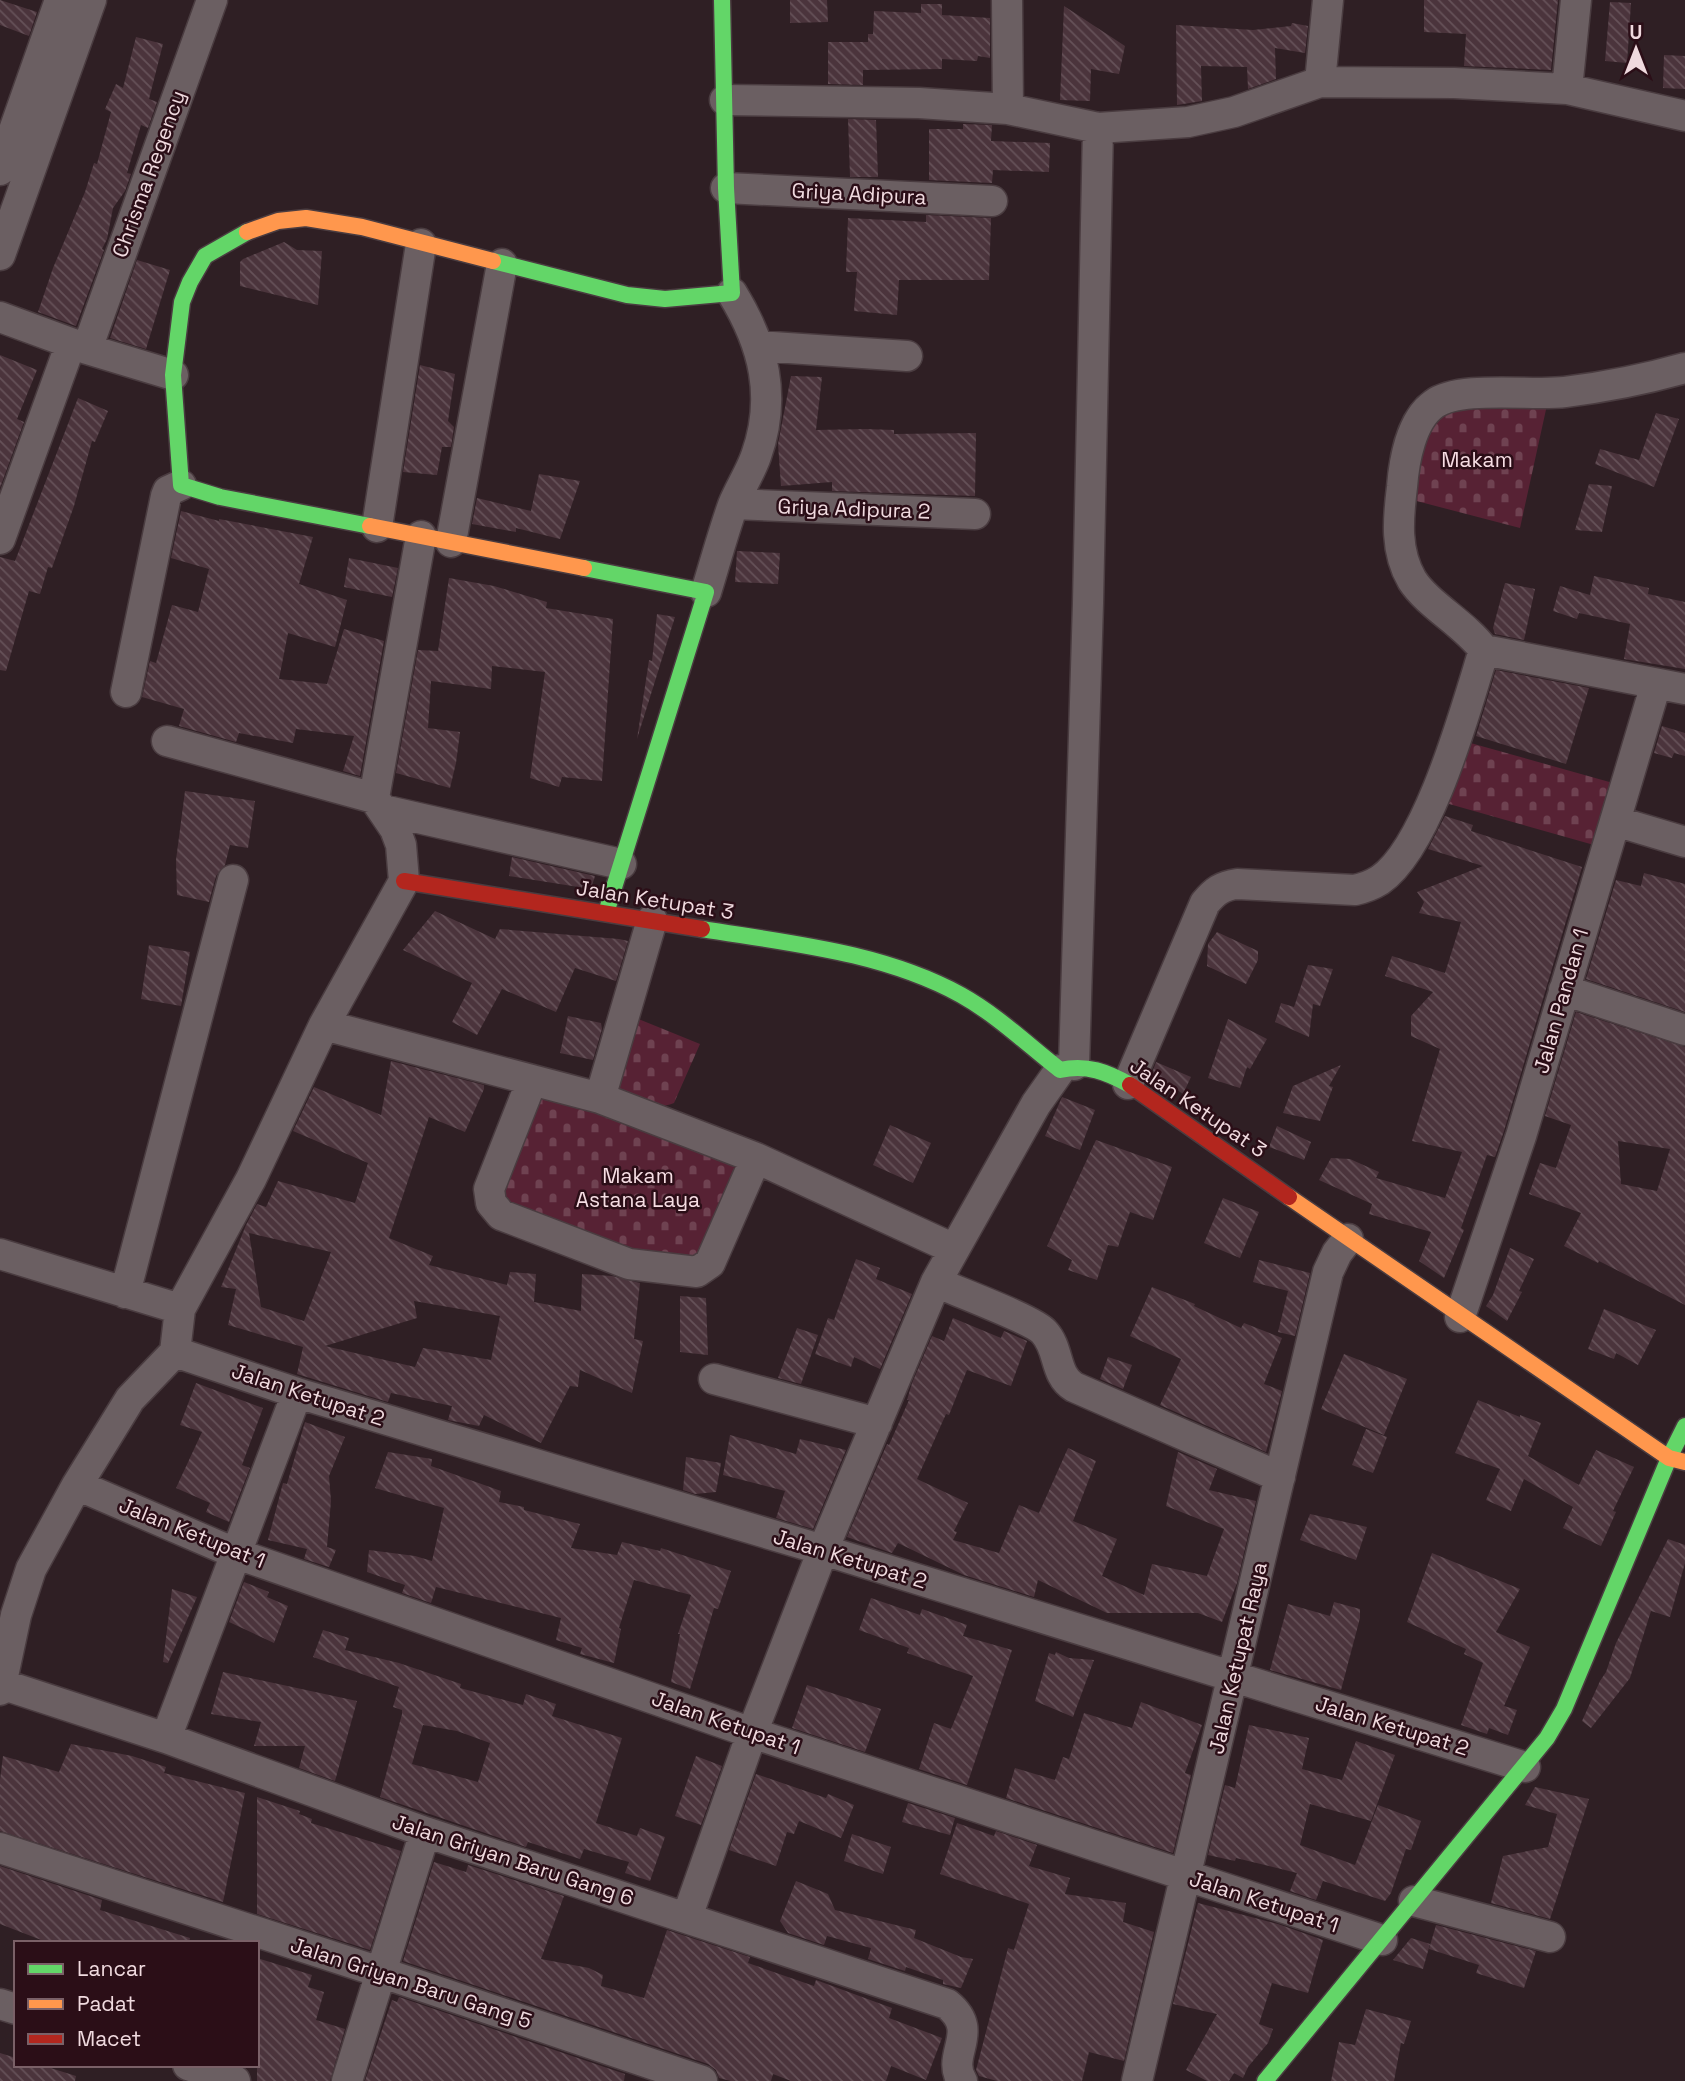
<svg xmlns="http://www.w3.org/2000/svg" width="1685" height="2081" font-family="'Space Grotesk',sans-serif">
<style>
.cemetery{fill:url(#cemetery-stones)}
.building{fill:url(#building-back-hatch);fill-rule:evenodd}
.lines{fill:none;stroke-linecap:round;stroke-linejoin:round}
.street-casing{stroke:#4a3c40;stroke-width:33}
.fast-casing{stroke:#4a3c40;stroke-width:19}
.slow-casing{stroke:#4a3c40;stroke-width:19}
.jam-casing{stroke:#4a3c40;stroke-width:19}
.street{stroke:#6b5f62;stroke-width:30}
.fast{stroke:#63d668;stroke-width:16}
.slow{stroke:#ff974d;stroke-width:16}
.jam{stroke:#b3261e;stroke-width:16}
.labels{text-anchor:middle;stroke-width:5;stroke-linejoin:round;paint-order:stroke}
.street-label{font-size:21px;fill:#f0dadf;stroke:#2b0e17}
.park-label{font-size:21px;fill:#f6dde3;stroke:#2b0e17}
</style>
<defs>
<pattern id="cemetery-stones" width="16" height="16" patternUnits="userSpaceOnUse" patternTransform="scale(1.75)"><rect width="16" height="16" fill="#572234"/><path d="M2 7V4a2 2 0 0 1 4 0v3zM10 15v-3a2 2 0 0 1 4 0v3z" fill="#6f4251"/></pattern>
<pattern id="building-back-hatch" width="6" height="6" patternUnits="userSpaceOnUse" patternTransform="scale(1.75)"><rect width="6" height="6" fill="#4b343c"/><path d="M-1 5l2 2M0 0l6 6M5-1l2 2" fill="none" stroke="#655158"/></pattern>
</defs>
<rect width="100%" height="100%" fill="#2f1f24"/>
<!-- cemetery -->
<path class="cemetery" d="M1484 404 1547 405 1520 528 1405 498 1418 439 1449 410Z
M1467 742 1613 783 1594 845 1435 800Z
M636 1018 700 1044 674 1103C652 1112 634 1101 617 1087Z
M543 1088 748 1166 707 1258 634 1256 499 1200Z"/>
<!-- building -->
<path class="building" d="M0 0 37 12 29 36 0 25Z
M790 0H827L828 22 790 23Z
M1424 0H1558L1551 70 1464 66 1466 34 1424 32Z
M1610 2 1631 3 1627 63 1605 61Z
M921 4H942V15L990 18V58L978 56 977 61 942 59V69L863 70V85L828 84V42H868V34H873L874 11 921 13Z
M1064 6 1125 46 1119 74 1091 69 1090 101 1060 100Z
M1292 23 1308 26 1305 53 1275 48 1276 79 1248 89 1247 67 1201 66 1202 101 1177 105 1176 25 1253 30 1291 26Z
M136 37 163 44 149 99 157 102 148 128 141 125 127 173 131 174 125 191 113 208 107 239 102 249 104 250 76 326 38 312 53 268 85 192 94 163 97 164 111 112 105 109 116 84 123 88Z
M1664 55 1685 56V89L1663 88Z
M848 119 876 120 878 177H850Z
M963 124 992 125 991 141 1050 143 1049 172 993 170 992 183 929 180V129H963Z
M926 215 991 218 989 280H899L897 315 854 311 857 272H846L848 218 926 222Z
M284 242 297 250 322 251 318 305 240 286V262L243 259Z
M137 260 170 270 146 349 110 338Z
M0 355 37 370 17 419 24 422 0 488Z
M420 365 455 374 448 421 454 427 451 447H442L437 475 403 472Z
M791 376 822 377 816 430 866 429 894 430V434L976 433 975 496 832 491V482L781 486 778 444Z
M78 398 108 411 95 442 92 441 74 506 52 568 48 567 40 594 29 591 6 671 0 670V557L15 561Z
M1656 413 1679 419 1654 487 1595 464 1600 449 1639 460Z
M539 474 580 481 560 539 516 528V532L472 524 477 498 531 511Z
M1589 484 1612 486 1602 532 1575 530Z
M181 511 219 521V519L313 537 299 584 347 600 335 647 288 633 279 679 327 684 344 629 384 641 360 776 343 771 354 736 296 729 293 743 239 733 236 742 179 726 184 709 142 697 150 661 156 663 172 605 198 612 209 569 171 558Z
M737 551 780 553 778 584 735 582Z
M349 558 398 568 392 597 344 587Z
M1594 576 1649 588 1648 594 1685 602V669L1624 659 1630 624 1579 613 1577 619 1553 611 1560 586 1590 595Z
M449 578 494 586 547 602 546 608 613 619 602 781 562 777 559 787 530 778 545 672 492 666 491 689 431 681 428 728 460 732 456 763 450 788 396 773 418 650 438 651Z
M1505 583 1535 589 1524 640 1495 634 1493 628Z
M657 614 675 617 637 739 649 660 652 661Z
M1496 670 1589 688 1566 764 1476 736Z
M1662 726 1685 733V756L1674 753 1672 758 1654 753Z
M185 791 255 801 248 848 230 845 225 865 216 876 209 902 177 895 176 860Z
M1445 816 1473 825 1471 831 1582 867 1504 1131 1495 1157 1487 1155 1461 1228 1464 1230 1444 1278 1419 1261 1431 1232 1369 1214 1372 1204 1319 1180 1331 1158 1350 1159 1379 1172 1376 1178 1445 1198 1462 1152 1412 1141 1440 1049 1411 1036V1016L1433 992 1385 976 1392 956 1445 973 1461 922 1419 913 1424 902 1417 892 1483 866 1428 849Z
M512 857 595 876 591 889 509 876Z
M1644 873 1685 884V1012L1586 979 1616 880 1641 886Z
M435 911 495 939 500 929 619 939 628 941 616 981 575 968 556 1012 502 989 477 1035 452 1022 472 983 403 950Z
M1217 932 1258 951V960L1246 984 1207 966 1208 944Z
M149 945 190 952 181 1006 141 999Z
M1308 965 1333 969 1320 1006 1313 1004 1309 1037 1275 1022 1281 1003 1294 1007Z
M1576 1012 1685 1047V1305L1599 1261 1598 1263 1564 1246 1581 1213 1529 1194 1540 1163 1556 1168 1571 1125 1545 1116ZM1618 1141 1670 1149 1657 1191 1621 1184Z
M568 1016 601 1023 602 1029 593 1060 560 1053Z
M1228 1019 1267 1039 1250 1069 1247 1067 1240 1088 1208 1078Z
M391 1061 484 1085V1089L465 1132 429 1117 389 1238 433 1256 429 1265 507 1285 510 1272 536 1274 534 1302 581 1311 582 1274 612 1276 640 1283 634 1339 643 1341 632 1393 580 1370 578 1387 570 1386 541 1443 484 1415 479 1426 448 1420 452 1406 391 1393 388 1402 297 1374 303 1347 228 1325 236 1289 221 1287 246 1225 257 1204 266 1207 278 1181 355 1203 368 1163 293 1131 314 1087 381 1115ZM249 1233 331 1252 304 1321 261 1307ZM414 1301 500 1316 491 1360 423 1348 415 1367 325 1346 417 1318Z
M1156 1062 1191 1077 1183 1094 1152 1073Z
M1341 1065 1329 1086 1333 1087 1320 1121 1283 1113 1293 1086Z
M1062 1097 1095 1110 1080 1150 1045 1136Z
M890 1125 931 1143 913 1183 873 1165Z
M1277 1126 1311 1142 1304 1160 1269 1147Z
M1096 1140 1172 1167 1153 1220 1130 1212 1118 1247 1108 1245 1097 1280 1068 1270 1072 1260 1047 1246Z
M1223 1198 1259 1212 1240 1258 1204 1243Z
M1510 1248 1534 1259 1519 1291 1522 1292 1507 1321 1486 1306 1493 1295Z
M856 1259 880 1268 876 1279 912 1294 880 1369 854 1357 851 1367 815 1354 828 1318 834 1320Z
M1259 1260 1310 1273 1295 1336 1278 1332 1288 1291 1253 1282Z
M1152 1287 1195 1304 1194 1306 1241 1328 1244 1323 1282 1338 1264 1384 1282 1391 1266 1452 1160 1405 1181 1359 1130 1336Z
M680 1296 706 1298 708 1355 680 1352Z
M1604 1309 1656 1330 1638 1365 1616 1353 1614 1359 1588 1349Z
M953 1318 1001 1338 1004 1331 1027 1341 1011 1386 967 1370 949 1415 946 1414 917 1479 968 1503 954 1531 957 1532 953 1540 999 1553 1019 1505 1039 1513 1068 1448 1096 1461 1073 1521 1117 1539 1102 1576 1144 1595 1152 1564 1207 1576 1224 1529 1166 1506 1178 1452 1217 1469 1209 1490 1256 1501 1237 1583 1222 1622 1198 1613H1107L1038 1580 1034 1597 964 1575 898 1543 892 1553 847 1537 887 1444 889 1445 909 1400H907L912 1383 932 1336 944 1341Z
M797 1328 818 1335 801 1384 778 1378Z
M1344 1354 1407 1379 1384 1435 1321 1409Z
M1108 1357 1132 1365 1123 1389 1100 1379Z
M196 1383 263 1408 242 1465 250 1468 229 1522 206 1512 210 1503 176 1488 202 1432 180 1425Z
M1478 1400 1520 1417V1415L1541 1423 1528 1456 1579 1485 1596 1450 1634 1467 1613 1511 1616 1512 1601 1546 1563 1528 1573 1507 1524 1479 1511 1511 1486 1500 1500 1469 1455 1453Z
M305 1422 345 1437 329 1476 331 1501 327 1547 336 1550 329 1567 304 1559 307 1549 268 1540 283 1483 287 1484Z
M1366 1429 1387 1437 1373 1473 1352 1465Z
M730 1435 796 1454 800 1439 846 1450 813 1529 776 1518 785 1491 723 1475Z
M388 1452 432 1459 431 1466 501 1491 499 1502 524 1507V1510L580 1524 571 1548 617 1555 622 1542 660 1551 661 1548 731 1571 718 1609 714 1608 690 1689 671 1682 680 1634H678L691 1595 634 1580 619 1628 621 1629 614 1663 580 1654 582 1648 556 1640 561 1618 436 1587 431 1603 402 1593 405 1585 367 1572 369 1550 415 1556 432 1561 444 1508 375 1488Z
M686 1457 721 1463 716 1492 695 1494 683 1490Z
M1310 1514 1367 1527 1356 1560 1300 1540Z
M1668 1539 1685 1545V1563L1670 1617 1651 1611 1630 1678 1591 1728 1582 1721 1600 1681 1606 1672 1616 1643Z
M1432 1553 1520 1589 1496 1632 1530 1647 1504 1706 1517 1710 1508 1735 1489 1728 1487 1734 1461 1725 1483 1663 1464 1654 1466 1649 1407 1622Z
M244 1582 269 1592 267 1597 288 1606 274 1643 229 1622Z
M172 1589 197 1597 168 1663 163 1662Z
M871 1598 920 1615 922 1609 967 1625 963 1636 1012 1650 967 1785 919 1769 934 1723 951 1729 973 1676 907 1653 909 1648 859 1630Z
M1334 1602 1360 1609V1618L1341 1690 1270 1670 1288 1604 1330 1616Z
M323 1630 349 1638 345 1650 399 1663 461 1684 460 1688 523 1705 526 1694 556 1704 552 1716 622 1738 596 1823 637 1836 640 1828 665 1837 650 1881 625 1873 629 1862 584 1849 580 1859 528 1842 526 1847 380 1797 402 1714V1710L393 1707 399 1687 313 1657ZM423 1725 457 1731 490 1743 478 1782 412 1764Z
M1056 1652 1069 1658 1094 1660 1073 1717 1035 1701 1049 1653 1055 1655Z
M223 1672 357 1701 335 1781 299 1768 305 1746H254L261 1722 211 1714Z
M807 1685 881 1709 865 1752 792 1728Z
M1141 1702 1202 1725 1185 1773 1191 1775 1173 1853 1006 1798 1015 1768 1055 1780 1063 1757 1069 1759 1084 1713 1132 1728Z
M1249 1725 1309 1738 1302 1769 1342 1780 1356 1741 1395 1755 1371 1821 1310 1804 1300 1845 1355 1865 1378 1805 1421 1821 1411 1850 1406 1849 1391 1893 1385 1901 1323 1881 1316 1900 1290 1891 1297 1873 1236 1858 1235 1861 1208 1855 1225 1785 1235 1788Z
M71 1744 132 1756 166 1767 164 1773 245 1793 223 1902 0 1831V1780L3 1756 59 1772Z
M696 1756 722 1766 701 1825 675 1816Z
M756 1774 826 1798 828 1794 854 1805 841 1838 799 1821 794 1834 787 1832 776 1866 729 1850Z
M1535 1787 1589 1799 1550 1919 1491 1903 1503 1856 1548 1847 1557 1814 1525 1805Z
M257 1797 300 1811 299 1814 312 1819 311 1823 401 1851 370 1950 257 1914Z
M908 1803 955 1818 950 1835 902 1822Z
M957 1823 994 1836 996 1831 1037 1845 1029 1866 1070 1878 1065 1894 1126 1903 1123 1922 1154 1932 1124 2061 1089 2052 1082 2081H997L979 2076 976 2070 1008 1948 1014 1950 1029 1904 940 1874Z
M852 1834 891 1847 883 1874 844 1861Z
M434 1862 466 1872 468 1865 564 1896 541 1959 589 1968 603 1975 601 1986 644 1998 667 1930 750 1957 748 1963 814 1986 816 1980 892 2008 889 2018 942 2038 926 2080 891 2066 886 2081H791L773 2074 771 2081H731L719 2078 716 2070 708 2064 403 1961Z
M0 1866 102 1900 100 1910 190 1938 189 1943H49L0 1924Z
M796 1881 828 1894 835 1910 916 1930 914 1938 961 1957 973 1959 961 1988 943 1984V1980L906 1967 905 1971 868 1959 871 1948 827 1936 824 1945 788 1933 780 1921Z
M1198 1903 1278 1924 1323 1940 1308 1993 1272 1983 1259 2024 1273 2029 1268 2043 1248 2067 1243 2078 1234 2073 1229 2081H1207L1186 2070 1217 2014 1173 2004Z
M1436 1925 1536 1951 1524 1988 1476 1973 1479 1965 1429 1949Z
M1411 1938 1430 1944 1423 1969 1393 1960Z
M257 1958 312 1975 308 1987 324 1992 316 2020 345 2029 330 2081H257Z
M399 1997 625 2074 624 2081H365L392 2000 397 2002Z
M1366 2009 1411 2021 1404 2044 1401 2043 1394 2081H1331L1339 2042 1355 2045Z
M0 2053 16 2058V2065H41L76 2076 75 2081H0Z"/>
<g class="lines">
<!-- street casing -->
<g class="street-casing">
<path id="street" d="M1007 0 1008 109
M1320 82 1328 0
M1567 89 1576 0
M725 100 919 103 1008 109 1098 128 1188 122 1234 112 1320 82 1454 83 1567 89 1685 116
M0 170 60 0
M726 188 992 201
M0 255 91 0
M0 317 87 349 173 375
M758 346 907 356
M87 349 212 0
M1685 368C1646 379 1606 387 1565 392 1532 396 1460 385 1434 404 1411 420 1404 461 1402 487 1398 519 1395 551 1412 580 1428 605 1465 624 1484 650L1685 689
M734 504 975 514
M377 527 421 244
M0 539 71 343
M451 542 502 264
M706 592C715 563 723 533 733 505 740 488 750 473 756 456 777 397 764 345 732 293
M126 692 166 496 168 491 181 485
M374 798 421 536
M383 810 621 864
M1615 821 1685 842
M1564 990 1685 1030
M324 1025 600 1098 756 1158 954 1249
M1074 1065 1088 603 1098 128
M532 1080 489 1189 491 1203 501 1215 629 1264 697 1272 710 1263 756 1158
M1128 1084 1205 903C1215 891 1222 886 1237 884L1355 890C1364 888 1372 885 1380 880 1429 846 1466 708 1484 650
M600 1098 652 920
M0 1254 180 1309
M936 1282C955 1291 1034 1320 1044 1332 1060 1349 1054 1375 1074 1387L1280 1477
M125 1293 233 880
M1460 1317 1521 1136 1656 684
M175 1352 297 1393 823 1550 1525 1767
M714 1379 877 1423
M77 1485 237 1554 752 1733 1382 1940
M1 1684 166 1738 425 1832 947 2004C982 2032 945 2054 962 2081
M0 1690 16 1615 31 1569 77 1485 130 1399 175 1352 180 1309 251 1179 324 1025 404 881 401 845 395 829 374 798 167 741
M166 1738 297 1393
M0 1848 380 1972 702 2081
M1414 1901 1550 1937
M687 1917 752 1733 823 1550 936 1282 1036 1104 1060 1070
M0 2004 16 2009
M188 2065 235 2081
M347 2081 425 1832
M1137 2081 1328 1272 1337 1253 1348 1239"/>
</g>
<!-- fast casing -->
<g class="fast-casing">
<path id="fast" d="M247 232 205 256 190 282 182 302 173 375 181 485 220 497 370 526
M493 261 627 295 665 299 732 293 726 188 722 0
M584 568 706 592 606 913
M702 929C788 943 883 952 961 995 997 1015 1028 1045 1060 1070 1087 1064 1107 1072 1130 1085
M1265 2081 1547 1738 1564 1709 1669 1458 1685 1426"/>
</g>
<!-- slow casing -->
<g class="slow-casing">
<path id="slow" d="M247 232 278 221 306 218 362 227 493 261
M370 526 584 568
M1289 1197 1669 1458 1685 1462"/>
</g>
<!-- jam casing -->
<g class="jam-casing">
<path id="jam" d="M404 881 702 929
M1130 1085 1289 1197"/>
</g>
<!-- street -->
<use href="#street" class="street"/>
<!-- fast -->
<use href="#fast" class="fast"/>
<!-- slow -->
<use href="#slow" class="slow"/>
<!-- jam -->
<use href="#jam" class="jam"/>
</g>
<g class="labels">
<!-- street labels -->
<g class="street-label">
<text transform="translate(149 174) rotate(-70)" y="7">Chrisma Regency</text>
<text transform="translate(859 194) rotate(3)" y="7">Griya Adipura</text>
<text transform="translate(854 509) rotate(2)" y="7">Griya Adipura 2</text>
<text transform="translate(655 900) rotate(9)" y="7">Jalan Ketupat 3</text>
<text transform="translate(1561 1001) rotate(-74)" y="7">Jalan Pandan 1</text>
<text transform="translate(1198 1108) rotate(34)" y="7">Jalan Ketupat 3</text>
<text transform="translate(308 1395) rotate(18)" y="7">Jalan Ketupat 2</text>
<text transform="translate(192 1533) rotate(22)" y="7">Jalan Ketupat 1</text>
<text transform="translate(850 1559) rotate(17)" y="7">Jalan Ketupat 2</text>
<text transform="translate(1238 1658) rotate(-77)" y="7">Jalan Ketupat Raya</text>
<text transform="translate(726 1723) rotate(19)" y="7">Jalan Ketupat 1</text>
<text transform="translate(1392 1726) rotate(17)" y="7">Jalan Ketupat 2</text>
<text transform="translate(513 1860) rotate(18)" y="7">Jalan Griyan Baru Gang 6</text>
<text transform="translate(1264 1902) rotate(18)" y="7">Jalan Ketupat 1</text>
<text transform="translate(411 1983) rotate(18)" y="7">Jalan Griyan Baru Gang 5</text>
</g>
<!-- park labels -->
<g class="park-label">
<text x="1477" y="467">Makam</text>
<text x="638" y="1183">Makam<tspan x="638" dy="24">Astana Laya</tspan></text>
</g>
</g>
<!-- legend -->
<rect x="14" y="1941" width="245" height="126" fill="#2b0e17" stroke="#7a6067" stroke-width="2"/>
<rect x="28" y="1964" width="35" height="10" fill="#63d668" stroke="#7a6067" stroke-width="2"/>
<text x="77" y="1976" font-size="21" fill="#f0dadf">Lancar</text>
<rect x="28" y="1999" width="35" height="10" fill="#ff974d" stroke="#7a6067" stroke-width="2"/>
<text x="77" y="2011" font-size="21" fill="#f0dadf">Padat</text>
<rect x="28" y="2034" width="35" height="10" fill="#b3261e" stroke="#7a6067" stroke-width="2"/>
<text x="77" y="2046" font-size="21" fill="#f0dadf">Macet</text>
<!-- north arrow -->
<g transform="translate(1636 49)" stroke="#2b0e17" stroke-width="5" paint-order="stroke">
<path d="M0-5L12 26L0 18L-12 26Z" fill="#f0dadf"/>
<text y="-10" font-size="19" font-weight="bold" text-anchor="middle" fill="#f0dadf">U</text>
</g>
</svg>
